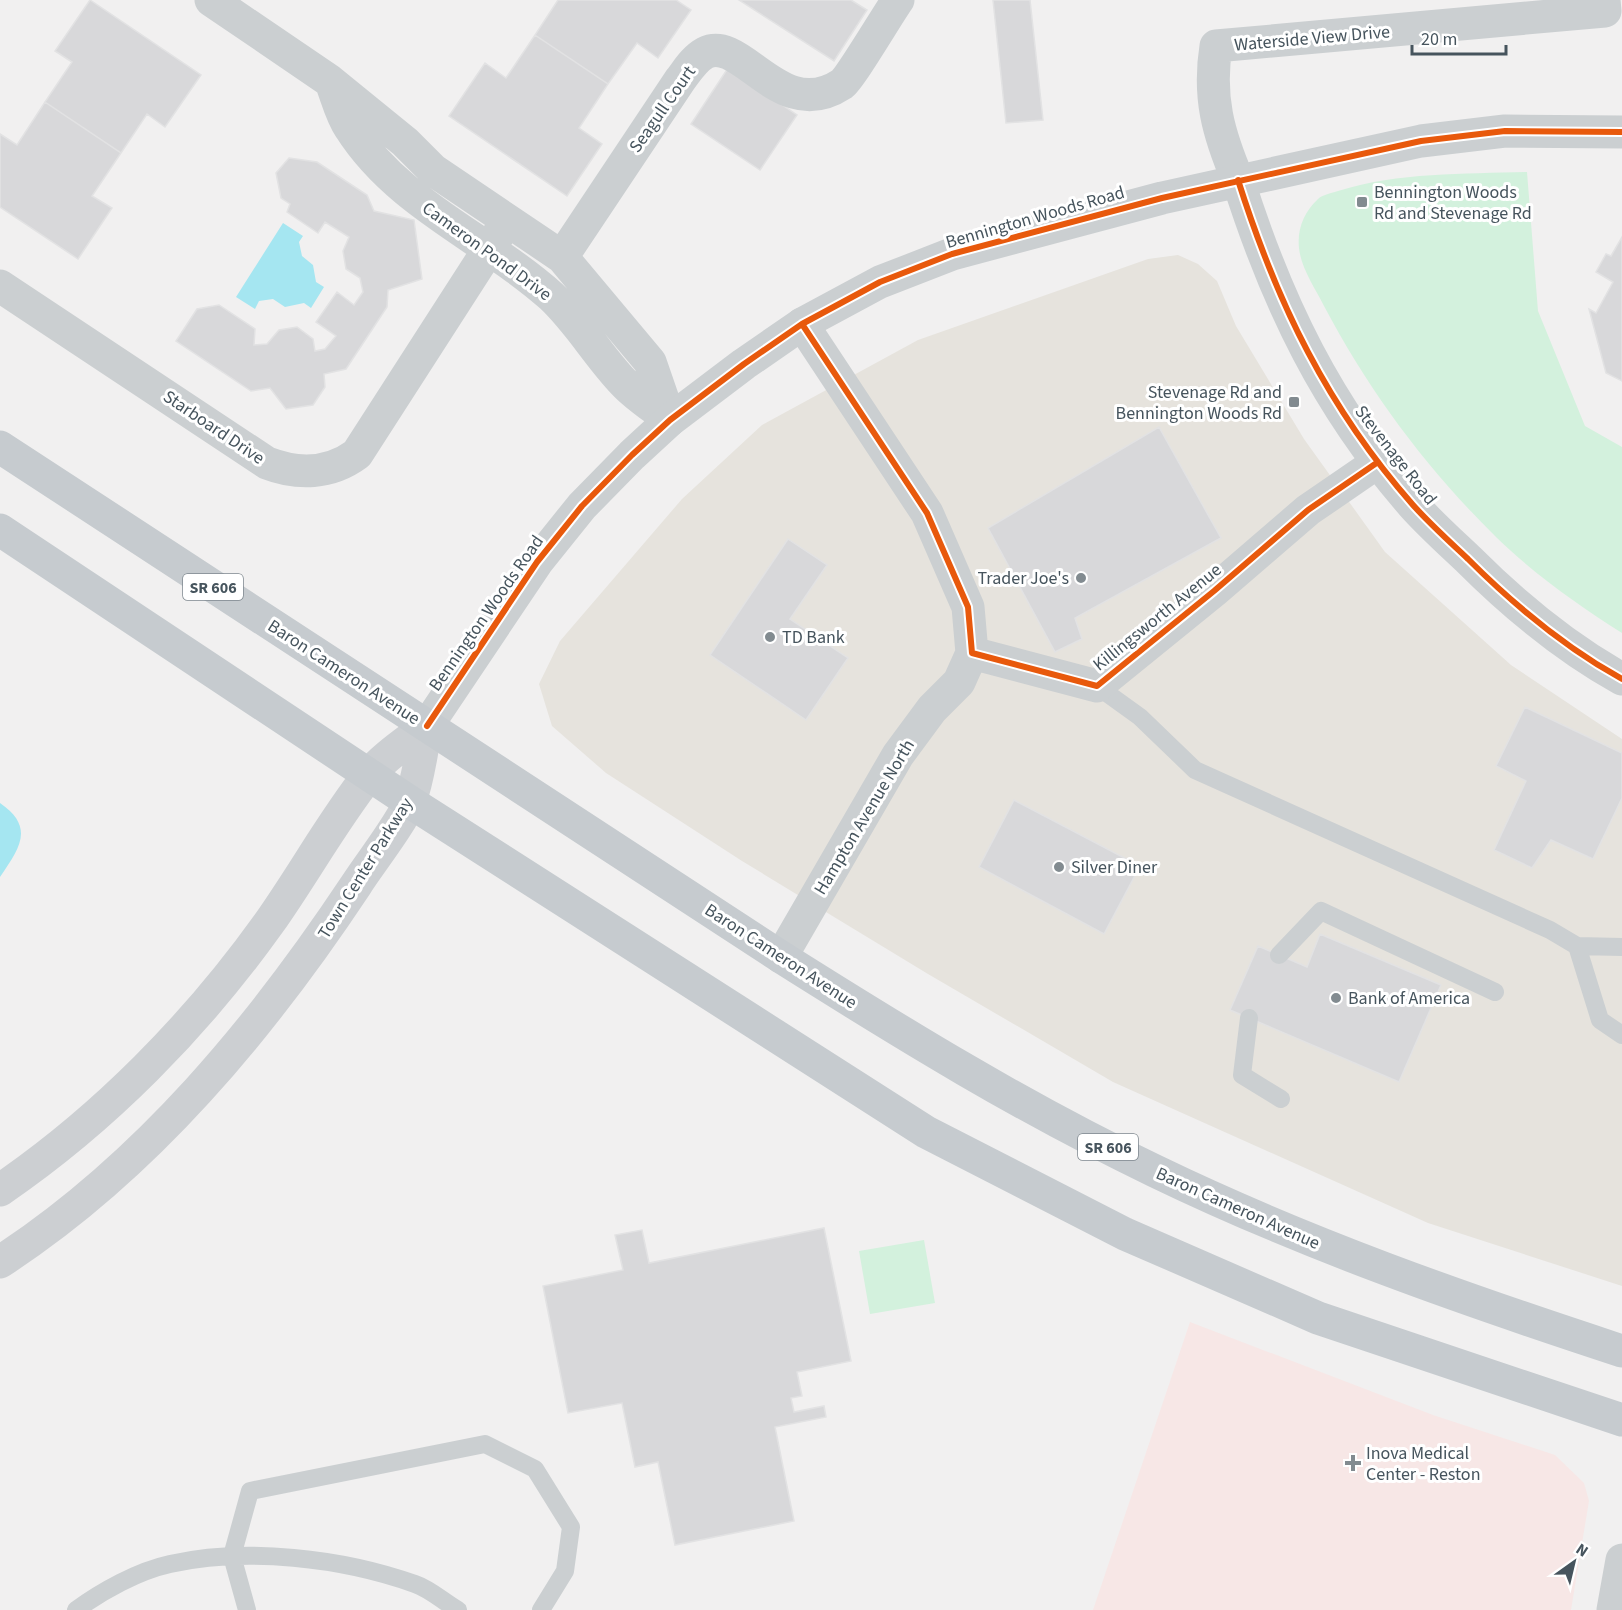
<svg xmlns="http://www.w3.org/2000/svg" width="1622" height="1610" font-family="'Source Sans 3',sans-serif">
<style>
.commercial{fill:#e6e3dd}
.medical{fill:#f7e7e6}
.green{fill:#d3f1dd}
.water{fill:#a5e6f1}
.building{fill:#d8d8da;stroke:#e2e2e3;stroke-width:1.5}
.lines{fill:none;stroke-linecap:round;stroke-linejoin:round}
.service{stroke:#cbcfd1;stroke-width:18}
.minor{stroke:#cbcfd1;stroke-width:33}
.tertiary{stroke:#cbcfd1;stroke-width:33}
.secondary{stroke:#cccfd2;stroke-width:33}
.primary{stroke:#c6cbcf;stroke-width:33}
.cycleway-casing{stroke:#fff;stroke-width:10}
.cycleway{stroke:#e8590c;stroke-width:6}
.poi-dot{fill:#828b90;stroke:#fff;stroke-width:2}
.labels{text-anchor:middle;stroke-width:6;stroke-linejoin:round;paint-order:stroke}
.shield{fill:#fff;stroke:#7e878e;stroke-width:1.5}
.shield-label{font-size:16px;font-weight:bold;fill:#46545d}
.street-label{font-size:18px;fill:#46545d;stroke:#fff}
.poi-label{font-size:18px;fill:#46545d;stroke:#fff;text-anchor:start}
</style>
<rect width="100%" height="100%" fill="#f1f0f0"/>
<!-- commercial -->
<path class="commercial" d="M1178 255 1198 264 1217 281 1236 326 1304 439 1385 552 1511 665 1622 739V1286L1428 1223 1113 1082 928 974 742 861 606 773 552 726 539 684 560 641 682 499 762 425 918 340 1148 259Z"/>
<!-- medical -->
<path class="medical" d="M1190 1322 1433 1415 1555 1455 1584 1483 1589 1501 1571 1610H1093Z"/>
<!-- green -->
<path class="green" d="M1527 172 1538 311 1585 426 1622 447V633C1578 605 1534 574 1496 537 1427 469 1370 393 1324 306 1315 288 1301 268 1299 248 1297 229 1304 212 1318 199 1322 195 1332 193 1338 191 1400 172 1463 174 1527 172Z
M924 1240 935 1303 870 1314 859 1251Z"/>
<!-- water -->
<path class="water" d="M283 223 303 236 299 242 302 256 313 265 316 282 324 287 311 308 304 303 285 307 273 299 259 301 255 309 236 297Z
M0 803C35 827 20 848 0 877Z"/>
<!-- building -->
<path class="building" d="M90 0 201 75 165 127 147 114 121 153 45 102 72 62 55 51Z
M558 0H676L691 10 658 58 637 43 608 84 535 35Z
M739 0H851L867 10 834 61Z
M993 0H1030L1043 120 1006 123Z
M535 35 608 84 579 128 602 144 567 196 449 116 485 63 506 78Z
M728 68 797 115 760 170 691 124Z
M45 102 121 153 92 196 112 208 78 259 0 207V134L17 145Z
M289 158 317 162 367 195 374 211 414 220 422 279 388 290 387 307 346 369 324 374 325 387 313 405 286 409 270 388 251 391 176 341 197 309 219 305 255 329 254 345 267 344 279 330 297 327 313 339 315 351 325 349 336 336 316 322 337 292 354 305 363 292 360 278 346 269 343 251 349 237 325 222 318 233 287 212 290 204 281 198 276 173Z
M1622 237V381L1606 373 1589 309 1596 313 1613 282 1596 272 1606 254 1611 256Z
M1159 427 1221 538 1075 618 1082 639 1055 652 988 528Z
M788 539 827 565 790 619 848 658 806 720 710 655Z
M1525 707 1622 753V798L1593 859 1551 840 1532 868 1494 850 1526 781 1496 766Z
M1014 800 1140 866 1104 934 979 867Z
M1320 934 1441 985 1399 1082 1230 1010 1258 946 1307 967Z
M824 1228 851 1361 797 1372 802 1396 791 1398 794 1412 824 1406 826 1417 775 1427 794 1521 675 1545 658 1462 635 1467 622 1403 568 1413 543 1286 623 1270 615 1235 642 1230 649 1263Z"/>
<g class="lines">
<!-- service -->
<path class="service" d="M1097 686 1140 717 1195 770 1550 930 1577 946 1600 1020 1622 1035
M1577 946 1622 947
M1279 955 1321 911 1495 992
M1249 1018 1242 1075 1281 1099
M76 1610C102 1591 138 1571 170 1564 246 1547 342 1558 415 1584 430 1589 444 1602 458 1610
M247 1610 232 1556 250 1491 485 1444 535 1469 571 1527 565 1571 541 1610"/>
<!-- minor -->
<path class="minor" d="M211 0 330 81 405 142 433 170 562 257 650 362 670 420
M331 82C337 97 341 115 350 128 398 204 486 238 551 296 579 322 598 356 624 383 637 397 655 408 670 420
M1238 180C1218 133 1208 97 1216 46L1605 11 1604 0
M562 257 680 80C687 71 694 59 705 53 742 34 780 125 842 84 851 77 888 14 898 0
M0 286 267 463C298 475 330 474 357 454L507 221
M802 324 927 513 968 607 972 653 1097 686 1214 591 1308 510 1378 462
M781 957 898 755 932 709 959 682 972 653"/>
<!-- tertiary -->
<path class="tertiary" d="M1238 180C1277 303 1327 407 1413 505 1430 524 1450 542 1468 559 1513 604 1566 648 1622 679
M427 726 537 562 582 506 632 455 670 420 744 364 802 324 880 282 952 254 1162 198 1421 141 1505 131 1622 132
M1613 1610 1622 1560"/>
<!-- secondary -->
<path class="secondary" d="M0 1190C104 1119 196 1025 269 923 303 875 332 822 368 776 383 757 408 741 427 726
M0 1262C146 1167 261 1028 356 885 370 863 402 823 410 801 419 778 421 750 427 726"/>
<!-- primary -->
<path class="primary" d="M0 447 781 957C903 1034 1025 1109 1155 1171 1306 1244 1463 1299 1622 1351
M0 530 410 802 926 1132 1125 1234 1318 1318 1622 1420"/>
<!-- cycleway casing -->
<g class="cycleway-casing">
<path id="cycleway" d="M1238 180C1277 303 1327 407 1413 505 1430 524 1450 542 1468 559 1513 604 1566 648 1622 679
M802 324 927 513 968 607 972 653 1097 686 1214 591 1308 510 1378 462
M427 726 537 562 582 506 632 455 670 420 744 364 802 324 880 282 952 254 1162 198 1421 141 1505 131 1622 132"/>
</g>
<!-- cycleway -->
<use href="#cycleway" class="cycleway"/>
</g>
<!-- markers -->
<g class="poi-dot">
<rect x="1356" y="196" width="12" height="12" rx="3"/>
<rect x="1288" y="396" width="12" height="12" rx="3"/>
<circle cx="1081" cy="578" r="6"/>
<circle cx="770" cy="637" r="6"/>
<circle cx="1059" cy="867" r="6"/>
<circle cx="1336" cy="998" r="6"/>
<path d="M1350 1454h6v6h6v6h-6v6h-6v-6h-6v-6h6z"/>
</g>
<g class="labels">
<!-- shield labels -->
<g class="shield">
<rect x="183" y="574" width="60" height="26" rx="4.5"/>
<rect x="1078" y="1134" width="60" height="26" rx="4.5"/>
</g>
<g class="shield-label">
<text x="213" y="593">SR 606</text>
<text x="1108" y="1153">SR 606</text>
</g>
<!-- street labels -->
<g class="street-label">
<text transform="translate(1312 38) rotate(-5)" y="6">Waterside View Drive</text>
<text transform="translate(662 109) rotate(-55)" y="6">Seagull Court</text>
<text transform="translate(1035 217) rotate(-16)" y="6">Bennington Woods Road</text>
<text transform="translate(487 251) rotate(36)" y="6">Cameron Pond Drive</text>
<text transform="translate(214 427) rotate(34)" y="6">Starboard Drive</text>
<text transform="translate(1396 455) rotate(52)" y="6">Stevenage Road</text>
<text transform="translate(486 613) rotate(-55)" y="6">Bennington Woods Road</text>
<text transform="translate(1157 617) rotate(-39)" y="6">Killingsworth Avenue</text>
<text transform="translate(344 672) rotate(33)" y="6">Baron Cameron Avenue</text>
<text transform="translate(864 817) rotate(-59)" y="6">Hampton Avenue North</text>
<text transform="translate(365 868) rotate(-58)" y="6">Town Center Parkway</text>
<text transform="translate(781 956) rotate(33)" y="6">Baron Cameron Avenue</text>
<text transform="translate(1238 1208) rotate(24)" y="6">Baron Cameron Avenue</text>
</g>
<!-- poi labels -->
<g class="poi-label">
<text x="1374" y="198">Bennington Woods<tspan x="1374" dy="21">Rd and Stevenage Rd</tspan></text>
<text x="1282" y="398" text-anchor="end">Stevenage Rd and<tspan x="1282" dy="21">Bennington Woods Rd</tspan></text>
<text x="1069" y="584" text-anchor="end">Trader Joe's</text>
<text x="782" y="643">TD Bank</text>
<text x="1071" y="873">Silver Diner</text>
<text x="1348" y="1004">Bank of America</text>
<text x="1366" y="1459">Inova Medical<tspan x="1366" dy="21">Center - Reston</tspan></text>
</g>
</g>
<!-- north arrow -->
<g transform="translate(1574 1562) rotate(34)" stroke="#ffffff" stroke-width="4.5" paint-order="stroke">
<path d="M0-4.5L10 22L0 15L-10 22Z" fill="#46545d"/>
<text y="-9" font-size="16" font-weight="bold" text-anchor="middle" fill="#46545d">N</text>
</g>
<!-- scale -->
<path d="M1412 45v9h94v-9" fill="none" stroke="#46545d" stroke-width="3"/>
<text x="1421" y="45" font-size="18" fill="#46545d" stroke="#ffffff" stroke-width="4.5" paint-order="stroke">20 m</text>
</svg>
